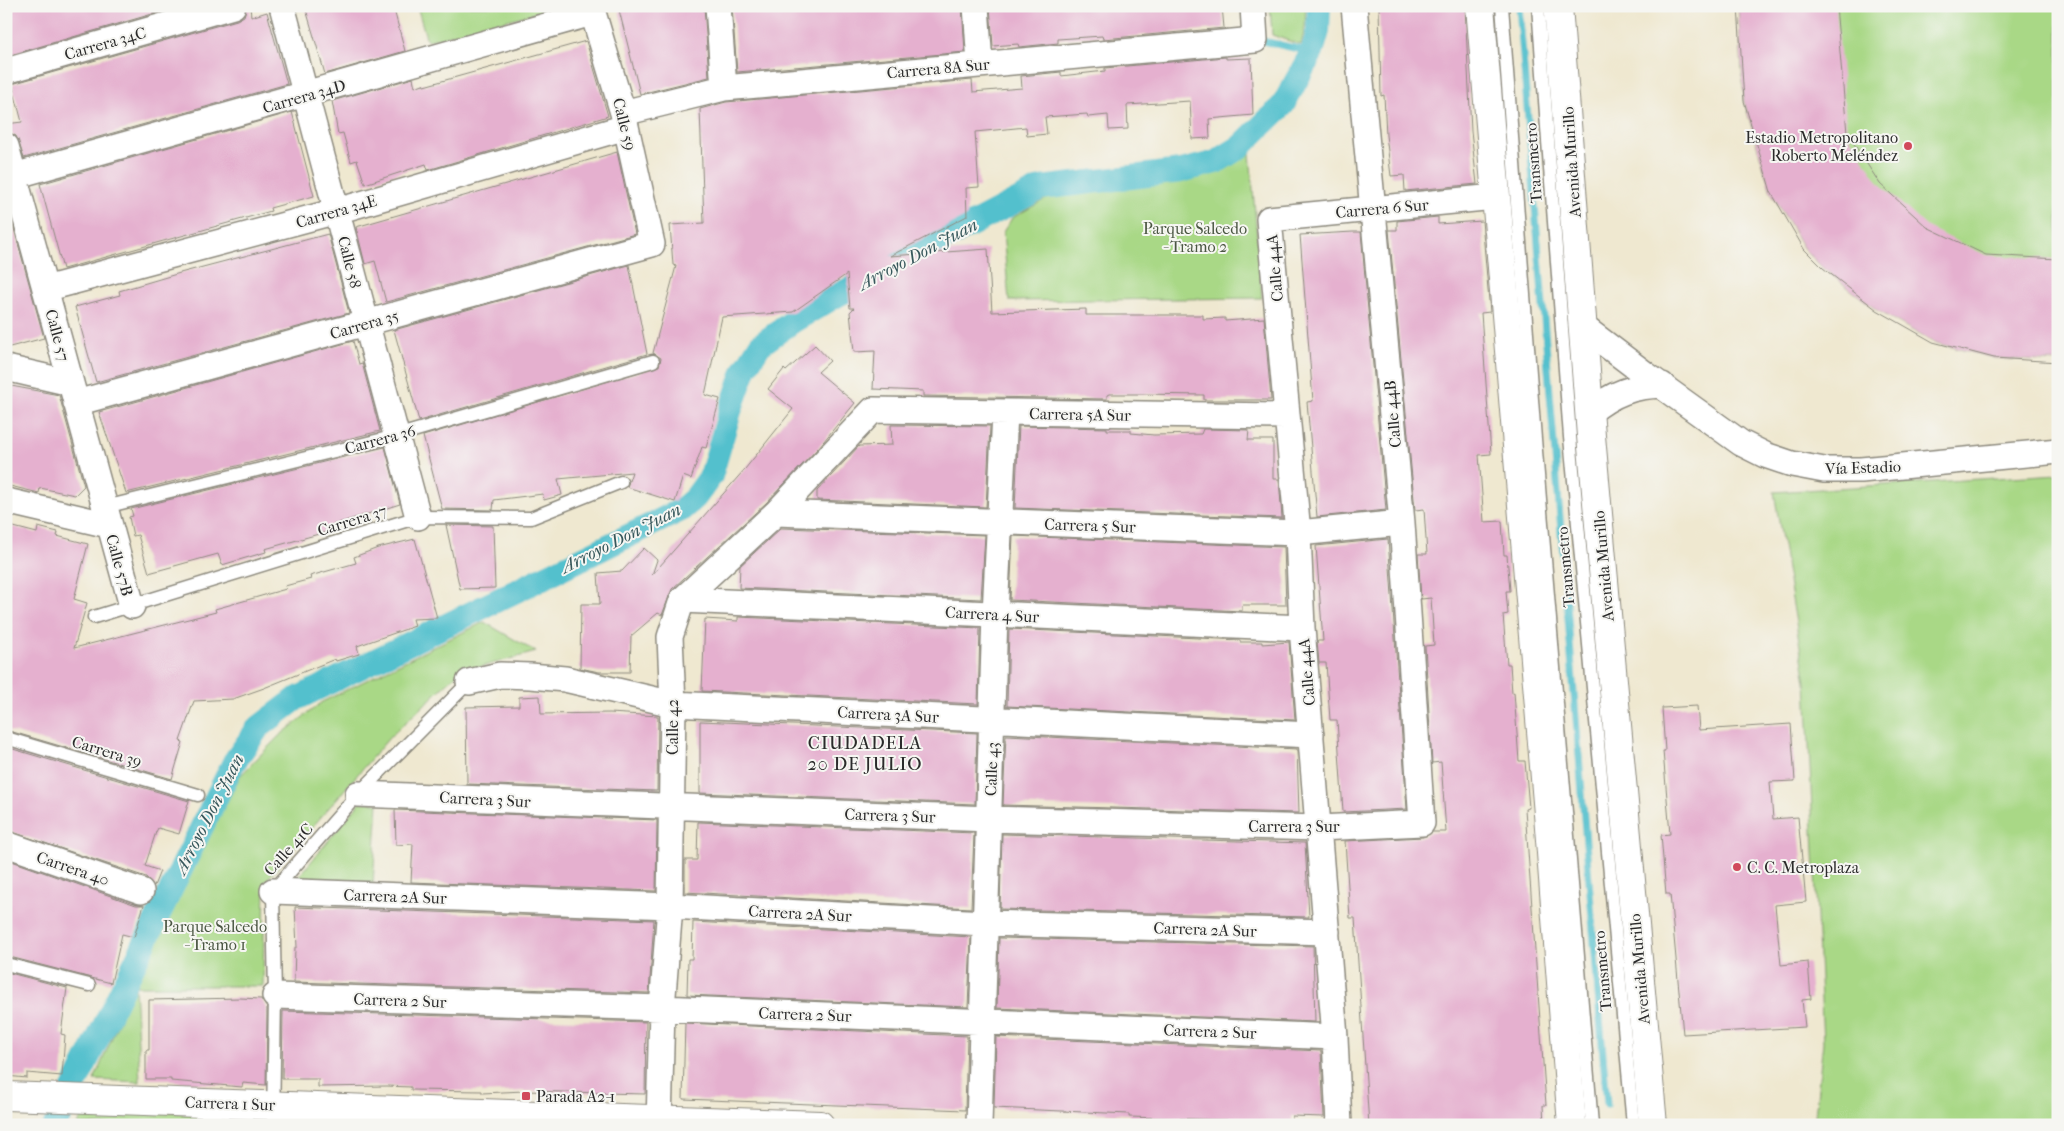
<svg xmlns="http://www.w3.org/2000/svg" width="2064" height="1131" font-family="'IM FELL French Canon',serif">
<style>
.green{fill:#a9d886;stroke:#6a8258}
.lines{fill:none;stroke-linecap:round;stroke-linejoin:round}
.stream{stroke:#53c0cd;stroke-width:7}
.canal{stroke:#53c0cd;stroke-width:24}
.building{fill:#e5b0cf}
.lane-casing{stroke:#8d8a7e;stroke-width:15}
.street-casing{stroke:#8d8a7e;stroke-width:28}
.secondary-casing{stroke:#8d8a7e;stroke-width:30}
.primary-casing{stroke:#8d8a7e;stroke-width:30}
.lane{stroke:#fff;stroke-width:12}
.street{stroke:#fff;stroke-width:25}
.secondary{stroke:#fff;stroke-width:28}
.primary{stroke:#fff;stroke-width:28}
.poi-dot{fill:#d1495b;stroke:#f6f6f2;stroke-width:2}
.labels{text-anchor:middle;stroke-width:4;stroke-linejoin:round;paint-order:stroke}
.street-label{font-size:16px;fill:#2b2b2b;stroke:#f6f6f2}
.poi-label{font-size:16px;fill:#2b2b2b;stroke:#f6f6f2;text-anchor:start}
.park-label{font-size:16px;fill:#4a5642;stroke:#f6f6f2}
.water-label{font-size:18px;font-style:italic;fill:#37585c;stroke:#f6f6f2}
.neighbourhood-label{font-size:18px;letter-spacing:1px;fill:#2b2b2b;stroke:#f6f6f2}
</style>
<rect width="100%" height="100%" fill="#f6f6f2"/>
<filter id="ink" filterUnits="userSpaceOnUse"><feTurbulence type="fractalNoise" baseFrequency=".02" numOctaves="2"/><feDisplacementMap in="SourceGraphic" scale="10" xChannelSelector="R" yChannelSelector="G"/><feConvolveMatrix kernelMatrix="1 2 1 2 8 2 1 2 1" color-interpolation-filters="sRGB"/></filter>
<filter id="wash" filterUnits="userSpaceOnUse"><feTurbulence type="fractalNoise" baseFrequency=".0096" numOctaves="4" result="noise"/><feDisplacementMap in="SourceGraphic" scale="20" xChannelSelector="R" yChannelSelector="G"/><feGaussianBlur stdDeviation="1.12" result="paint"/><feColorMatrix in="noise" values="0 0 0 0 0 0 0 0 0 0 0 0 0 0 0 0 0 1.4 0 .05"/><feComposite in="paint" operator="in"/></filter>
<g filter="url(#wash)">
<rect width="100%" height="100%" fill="#efe8d0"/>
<!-- green -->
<path class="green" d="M417 6H562L427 41Z
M1270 6H1306L1305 28 1301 45 1272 35Z
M1738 6H2058V362L1994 358 1933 342 1877 310 1823 268 1804 249 1771 192 1744 101Z
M1250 153 1262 298 1009 301 1003 232 1012 218 1051 196 1189 176 1221 167Z
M2058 474V1125H1814L1823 1042 1806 682 1774 492Z
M484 622 536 652 458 673 389 738 265 882 263 986H135L140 1082 94 1080 134 986 240 776 278 737 322 702Z
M360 802 378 803 373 884 296 880Z
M84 1109 520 1125H78Z"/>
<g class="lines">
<!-- stream -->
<path class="stream" d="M1519 6 1607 1105
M1258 40 1312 52"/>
<!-- canal -->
<path class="canal" d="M55 1125 234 762 258 728 296 699 681 510 695 498 711 476 730 411 745 369 760 345 792 322 838 295 1041 188 1181 171 1216 162 1240 147 1283 105 1312 52 1318 31 1319 6"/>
</g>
<g id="blocks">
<!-- building -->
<path class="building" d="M6 6H180L7 56Z
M247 6H250L251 17 267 12 287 84 24 158 16 136 6 132V124L22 122 12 84 237 20 244 16Z
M305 6H393L405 51 325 74Z
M618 6H704L709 77 640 94Z
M732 6H962L965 52 737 72Z
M990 6H1222L1224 28 1103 39 1102 36 1058 39V43L1019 47 1018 44 993 46Z
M1379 6H1465L1471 131 1477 184 1405 191 1404 175 1391 176 1386 135 1384 95 1381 96Z
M1738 6H1836L1847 133 1880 184 1927 227 1986 255 2058 259V362L1994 358 1933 342 1877 310 1823 268 1804 249 1771 192 1744 101Z
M586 41 608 116 428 170 426 164 365 184 357 160 351 162 343 133 338 134 332 101 413 78 415 87 423 84 424 86Z
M1226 57V59L1251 58 1253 115 1209 119 1210 138 1192 139 1190 101 1127 105 1128 129 1109 130 1108 115 1088 117 1087 114 1045 117 1047 134 1027 136 1026 127 975 132 979 187 966 188 967 216 890 256 988 249 992 312 1086 309V315H1203V319L1225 318V321L1264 318 1271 400H1204V395L1140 394H1109L1107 395V399L923 396V391L873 389 875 351 854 352 850 312 854 308H850L847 274 793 312 722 317 705 395 720 399 706 448 702 447 691 479 683 476 675 502 627 487 632 472 558 479 562 495 544 500 543 494 494 500 493 510 442 509 423 436 659 366 661 358 653 353 676 266 673 265 670 225 704 223 700 109 726 102 972 80 973 92 1022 88 1021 76 1061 72V76L1105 71V68Z
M292 112 314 196 270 208 271 211 63 269 40 184Z
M617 152 635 234 386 302 375 261 365 264 356 227Z
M1438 217V224L1482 221 1490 312 1481 313 1491 454 1479 455 1484 522 1502 521 1504 555H1507L1510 591H1506L1508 614 1503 615 1507 664H1510L1512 693 1514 692 1519 761H1525L1529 808 1525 809 1546 1105H1543L1544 1125H1369L1355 918H1350L1345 841 1423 837 1432 832H1446L1441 762 1432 763 1425 646 1434 645 1431 598 1421 599 1418 554H1427L1424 509 1415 510 1389 230H1397V221Z
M11 218 44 338 6 348V219Z
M1353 232H1361L1386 510 1317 517 1307 402 1313 401 1300 235Z
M328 234 349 313 96 382 75 307 120 295 119 291 180 273Z
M629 265 647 354 419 421 394 330Z
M353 341 359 364 362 363 380 431 126 493 99 412Z
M815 345 830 361 818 372 855 403 819 447 766 503 672 589 662 615 658 613 631 636 630 672H599L580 668 581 604H600L598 573 622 571 644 548 657 560 652 575 745 469 793 409 768 389 784 369 786 371Z
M6 385 59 395 84 486 75 495 40 488 39 493 6 485Z
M891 425 990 426 986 507 817 500V491L859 446 892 445Z
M1019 426 1107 428V430H1131V433L1154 435 1201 434 1203 429 1249 430 1248 440H1273V479H1279L1282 518 1015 508Z
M385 447 400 504 332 525 333 530 265 549 266 552 222 565 218 554 149 573 138 535 133 536 129 517 133 516 131 509Z
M6 525 37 533 38 527 58 532 57 536 88 544 74 599 87 603 74 648 216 612 215 609 286 589 285 586 311 579 310 576 356 563 354 557 378 548 415 539 437 618 413 619 415 626 357 646 359 654 336 661 335 659 264 688 233 699 194 701 180 741 183 742 172 779 6 730Z
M446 525 493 526 495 588 460 589Z
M781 528 985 535 981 599 739 588 740 566Z
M1013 536 1284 547 1286 605H1242V611L1010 600Z
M1388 539 1407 809 1343 812 1337 720H1330L1326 663H1319L1317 641H1323L1316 546Z
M738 617 980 628 978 704 702 691 705 619 738 621Z
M1009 629 1240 640V642H1262V644L1289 642 1295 720 1007 706Z
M540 696 541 714 610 713 658 716 657 791 467 784 466 707 519 706V697Z
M1697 706 1699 730 1791 724 1795 781 1770 782 1773 819 1798 817 1806 902 1775 905 1781 965 1808 962 1811 999 1802 1000 1805 1027 1683 1034 1670 894H1666L1661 835 1670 834 1663 751H1665L1662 708Z
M700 721 977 733 975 804 700 793Z
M1006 735 1297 749 1299 813 1003 805Z
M6 747 189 801 179 834 158 828 156 832 145 866 160 871 154 886 146 877 6 830Z
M395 810 657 820 656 891 411 882 413 844 396 845Z
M698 822 974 833 971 908 685 892V860H697Z
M1002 834 1305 843 1309 917 1000 909Z
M6 859 136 905H144L134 937 122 934 111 983 6 956Z
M295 907 654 920 649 993 294 982 295 947H297Z
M693 922 971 937 968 1007 687 995 688 959H692Z
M999 938 1313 946 1315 1022 997 1008Z
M6 972 67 988 61 1034 65 1035 62 1076 27 1073V1078L6 1076Z
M240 998 261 999 267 1008 266 1085 243 1083 242 1087 171 1081V1079H146V1050H149V1000Z
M283 1011 646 1022 645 1094 524 1091 482 1093V1091L411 1090V1087L387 1086 318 1087V1079H282Z
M685 1023 967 1036 965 1110 683 1099Z
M996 1037 1321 1051 1324 1117 1292 1116V1122L1129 1117V1114L994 1108Z"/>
</g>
</g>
<g filter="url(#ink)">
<use href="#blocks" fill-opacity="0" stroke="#8d8a7e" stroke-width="1"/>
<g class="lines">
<!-- lane casing -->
<g class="lane-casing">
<path id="lane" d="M1502 6 1535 439 1592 1125
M1538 6 1570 437 1633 1125
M105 507 396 436 653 361
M94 617 418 517 531 518 621 482
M6 738 198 795
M6 964 89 985
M273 1125 275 996 273 891 358 794 469 682"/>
</g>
<!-- street casing -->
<g class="street-casing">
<path id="street" d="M282 6 418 517
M718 6 724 88
M976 6 980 64
M6 71 233 6
M623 113 724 88 1255 40 1253 6
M6 146 132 606
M14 176 592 13
M45 289 337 211 626 127
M1583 327 1645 374 1741 443 1765 455 1792 464 1824 470H1861L2058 451
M6 368 71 383
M76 403 652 244 623 113 591 6
M1590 412C1613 393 1633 386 1662 385
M6 501 109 525
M776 513 1298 533 1402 523
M682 600 1302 628
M469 682 500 675 530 676 565 679 673 704 1311 735
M358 794 989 819 1319 828 1422 823 1402 523 1354 6
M6 844 141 891
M273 891 670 906 985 923 1327 932
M275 996 662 1008 1335 1037
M659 1125 662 1008 670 906 673 704 670 637 682 600 776 513 873 410 1286 416
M979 1125 995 614 1005 413
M1339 1125 1335 1037 1302 628 1298 533 1269 219 1495 197"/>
</g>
<!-- secondary casing -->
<g class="secondary-casing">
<path id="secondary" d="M6 1096 820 1125"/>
</g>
<!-- primary casing -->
<g class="primary-casing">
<path id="primary" d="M1480 6 1548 814 1572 1125
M1558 6 1591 436 1653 1125"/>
</g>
<!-- lane -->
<use href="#lane" class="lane"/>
<!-- street -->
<use href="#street" class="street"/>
<!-- secondary -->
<use href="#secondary" class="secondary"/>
<!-- primary -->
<use href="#primary" class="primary"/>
</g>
</g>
<!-- markers -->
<g class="poi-dot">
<circle cx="1908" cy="146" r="5"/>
<circle cx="1737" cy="867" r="5"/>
<rect x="521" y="1091" width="10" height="10" rx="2.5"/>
</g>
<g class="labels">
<!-- street labels -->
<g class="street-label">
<text transform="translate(105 43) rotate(-16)" y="6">Carrera 34C</text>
<text transform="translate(938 68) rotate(-5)" y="6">Carrera 8A Sur</text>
<text transform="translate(304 96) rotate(-16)" y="6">Carrera 34D</text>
<text transform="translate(625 124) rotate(76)" y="6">Calle 59</text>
<text transform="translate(1571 162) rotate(-94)" y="6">Avenida Murillo</text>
<text transform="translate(1533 163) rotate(-94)" y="6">Transmetro</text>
<text transform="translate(1382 208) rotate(-5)" y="6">Carrera 6 Sur</text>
<text transform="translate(336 211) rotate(-16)" y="6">Carrera 34E</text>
<text transform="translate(350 262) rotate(76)" y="6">Calle 58</text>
<text transform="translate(1274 268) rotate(-95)" y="6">Calle 44A</text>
<text transform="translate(364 324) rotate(-16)" y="6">Carrera 35</text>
<text transform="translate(58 335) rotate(75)" y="6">Calle 57</text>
<text transform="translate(1080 414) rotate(1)" y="6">Carrera 5A Sur</text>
<text transform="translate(1392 414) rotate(-95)" y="6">Calle 44B</text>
<text transform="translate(380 439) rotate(-15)" y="6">Carrera 36</text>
<text transform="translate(1863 467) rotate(-2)" y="6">Vía Estadio</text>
<text transform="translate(352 520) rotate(-17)" y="6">Carrera 37</text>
<text transform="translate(1090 525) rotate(2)" y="6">Carrera 5 Sur</text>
<text transform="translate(120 565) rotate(75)" y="6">Calle 57B</text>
<text transform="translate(1603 566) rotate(-95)" y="6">Avenida Murillo</text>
<text transform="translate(1565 567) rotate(-95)" y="6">Transmetro</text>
<text transform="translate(992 614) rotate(3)" y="6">Carrera 4 Sur</text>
<text transform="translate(1306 672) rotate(-95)" y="6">Calle 44A</text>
<text transform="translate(888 714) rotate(3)" y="6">Carrera 3A Sur</text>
<text transform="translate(672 727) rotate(-90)" y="6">Calle 42</text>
<text transform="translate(107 751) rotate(17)" y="6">Carrera 39</text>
<text transform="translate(991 769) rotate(-88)" y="6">Calle 43</text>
<text transform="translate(485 799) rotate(3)" y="6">Carrera 3 Sur</text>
<text transform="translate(890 815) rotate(2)" y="6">Carrera 3 Sur</text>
<text x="1294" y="832">Carrera 3 Sur</text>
<text transform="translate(288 849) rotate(-48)" y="6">Calle 41C</text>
<text transform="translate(73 868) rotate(19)" y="6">Carrera 40</text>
<text transform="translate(395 896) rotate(2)" y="6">Carrera 2A Sur</text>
<text transform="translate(800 913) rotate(3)" y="6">Carrera 2A Sur</text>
<text transform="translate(1205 929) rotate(2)" y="6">Carrera 2A Sur</text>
<text transform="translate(1639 969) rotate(-95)" y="6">Avenida Murillo</text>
<text transform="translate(1602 971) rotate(-95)" y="6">Transmetro</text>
<text transform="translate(400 1000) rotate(2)" y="6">Carrera 2 Sur</text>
<text transform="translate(805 1014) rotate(2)" y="6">Carrera 2 Sur</text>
<text transform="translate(1210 1031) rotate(2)" y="6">Carrera 2 Sur</text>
<text transform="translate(230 1103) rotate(2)" y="6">Carrera 1 Sur</text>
</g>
<!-- poi labels -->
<g class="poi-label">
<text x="1898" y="143" text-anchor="end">Estadio Metropolitano<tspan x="1898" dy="18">Roberto Meléndez</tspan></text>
<text x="1747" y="873">C. C. Metroplaza</text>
<text x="536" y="1102">Parada A2-1</text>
</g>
<!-- park labels -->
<g class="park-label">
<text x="1195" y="234">Parque Salcedo<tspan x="1195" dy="18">- Tramo 2</tspan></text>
<text x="215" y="932">Parque Salcedo<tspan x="215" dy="18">- Tramo 1</tspan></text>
</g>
<!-- water labels -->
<g class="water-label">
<text transform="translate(918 254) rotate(-28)" y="6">Arroyo Don Juan</text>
<text transform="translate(621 538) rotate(-27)" y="6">Arroyo Don Juan</text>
<text transform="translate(209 814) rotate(-63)" y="6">Arroyo Don Juan</text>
</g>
<!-- neighbourhood labels -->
<g class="neighbourhood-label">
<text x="865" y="749">CIUDADELA<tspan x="865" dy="21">20 DE JULIO</tspan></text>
</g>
</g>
<!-- margin -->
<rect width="2064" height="1131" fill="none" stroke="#f6f6f2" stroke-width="25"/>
</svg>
